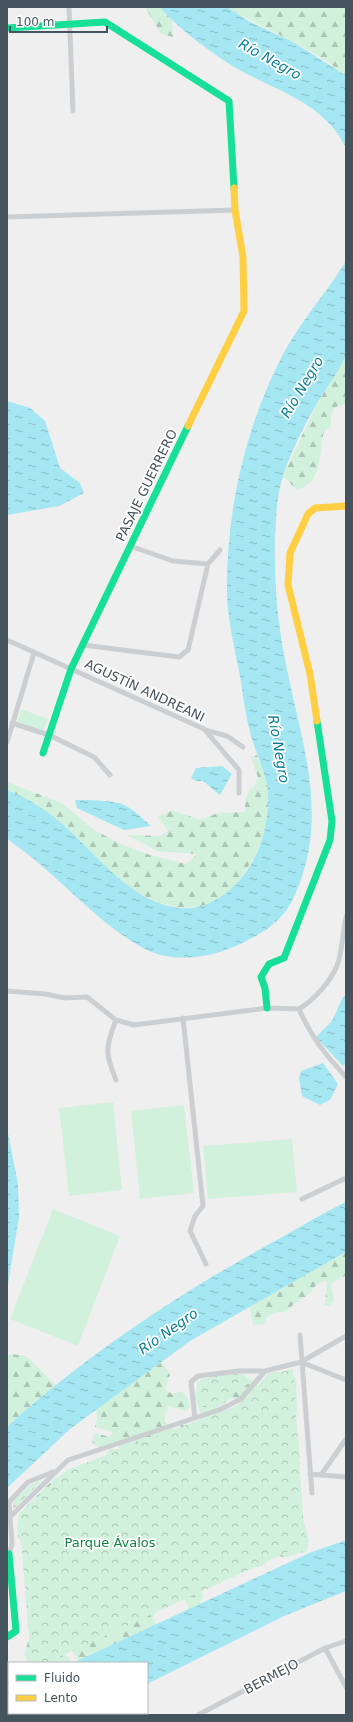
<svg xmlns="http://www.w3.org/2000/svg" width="353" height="1722" font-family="'DejaVu Sans',sans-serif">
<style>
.forest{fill:url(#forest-firs)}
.park{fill:url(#park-crowns)}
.pitch{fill:#d2f1dc}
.water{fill:url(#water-ripples)}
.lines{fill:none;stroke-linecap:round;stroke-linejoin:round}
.street{stroke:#cbcfd1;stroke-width:5}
.fast{stroke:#16e098;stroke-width:7}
.slow{stroke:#ffcf43;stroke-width:7}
.labels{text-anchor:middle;stroke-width:3.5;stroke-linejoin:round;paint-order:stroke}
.street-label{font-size:13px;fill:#45535d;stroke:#fff}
.park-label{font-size:13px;fill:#118443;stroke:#fff}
.water-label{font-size:14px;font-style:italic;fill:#067e93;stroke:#fff}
</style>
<defs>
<pattern id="forest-firs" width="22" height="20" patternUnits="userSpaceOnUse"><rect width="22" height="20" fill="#d2f1dc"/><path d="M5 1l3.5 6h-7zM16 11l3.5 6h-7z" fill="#acc6b6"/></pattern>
<pattern id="park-crowns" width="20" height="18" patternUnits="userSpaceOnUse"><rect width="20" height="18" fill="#d2f1dc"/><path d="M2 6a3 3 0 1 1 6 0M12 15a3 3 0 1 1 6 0" fill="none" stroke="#acc6b6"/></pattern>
<pattern id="water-ripples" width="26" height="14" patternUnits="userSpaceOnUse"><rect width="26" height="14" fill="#a4e6f1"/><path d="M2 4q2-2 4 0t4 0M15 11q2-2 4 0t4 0" fill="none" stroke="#87bdc6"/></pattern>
</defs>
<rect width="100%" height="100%" fill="#f0efef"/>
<!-- forest -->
<path class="forest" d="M145 7H160L172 19 173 37 161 34Z
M227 7H346V76C311 46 266 31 227 7Z
M346 355V404L335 407 331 415V427L324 431C319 452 323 483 297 490L283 476 316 406Z
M257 755C260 764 264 772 266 781 272 811 265 843 248 867 241 878 234 890 223 897 186 920 145 901 115 876 98 860 83 842 66 827 50 813 27 798 7 790V782L62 803 94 830 123 845 150 855 186 864 197 854 157 851 127 835 161 836 168 831 158 817 171 810 201 820 218 813 245 812C245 802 245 792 254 787L258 778 251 757Z
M346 1252V1275L331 1284 334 1300 330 1306 325 1305 327 1281 317 1284 306 1297 301 1299 284 1312H278L267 1317 264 1324 253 1325 250 1307Z
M11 1354 26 1356 56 1385 7 1427V1357Z
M162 1362 170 1375 165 1389 172 1394 182 1391 188 1399 190 1408 185 1411 169 1406 165 1414V1422L177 1432 181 1425 196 1426 205 1418 226 1413 242 1402 232 1398 211 1412 200 1413 195 1397 199 1380C231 1374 237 1365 262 1389L263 1381 267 1374 274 1372 291 1373 296 1379 297 1413 288 1407 295 1424 299 1445 300 1465 297 1499 309 1540 307 1551 284 1558 270 1551 266 1563 260 1567H249L200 1579 203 1596 199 1605 188 1610 187 1604 183 1597 158 1608 153 1618 156 1625 79 1661 66 1643 56 1648 68 1657 72 1663H28L25 1655 28 1641 45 1634 22 1540H19L17 1529 19 1514 56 1477 64 1484 111 1462 106 1455 110 1449H119L118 1445 100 1448 92 1442 94 1433 110 1437 113 1432 95 1427 97 1419 96 1408Z"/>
<!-- park -->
<path class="park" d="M293 1369 305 1544 46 1663H31L19 1514 67 1470 244 1403 266 1376Z
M242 1374 251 1382 236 1392 200 1408 197 1383 202 1379Z
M42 1480 13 1510V1501L30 1485Z"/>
<!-- pitch -->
<path class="pitch" d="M21 709 48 719 43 731 17 722Z
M113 1102 122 1190 69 1196 59 1108Z
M184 1105 194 1193 140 1199 131 1111Z
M292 1139 297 1192 208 1199 203 1146Z
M53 1209 120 1236 78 1346 10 1319Z"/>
<!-- water -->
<path class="water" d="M160 7H227L250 22 293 42 342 73 346 76V148C325 103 276 91 236 68 214 55 176 27 160 7Z
M346 261C346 285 346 309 346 332 346 340 348 350 345 357 338 374 325 389 316 405 301 431 282 469 278 498 276 511 276 525 275 539 274 579 277 620 285 659 298 729 326 803 303 873 298 889 292 905 280 918 268 930 253 938 238 945 207 959 172 964 141 947 91 918 55 871 7 839V790C28 798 51 813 67 828 98 857 134 904 180 908 222 912 256 869 264 832 268 816 270 797 266 781 262 764 254 748 250 732 245 713 243 694 240 676 235 650 227 617 227 592 226 508 247 420 287 347 304 317 328 291 346 261Z
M7 401 30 408 45 421 60 468 80 483 84 493 59 506 7 515Z
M222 766 232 774 220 795 203 781H196L191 778 196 768Z
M75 800C87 800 114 800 124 805 135 810 143 819 151 826L124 830 77 808Z
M346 994V1063L343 1066 316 1037 332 1021 342 999Z
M323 1063 338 1084 330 1100 320 1105 302 1096 299 1078 301 1071Z
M7 1128 18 1184 19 1217 7 1290Z
M346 1202V1252L190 1341 70 1429 7 1488V1427C86 1355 177 1295 271 1243 296 1230 320 1214 346 1202Z
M346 1540V1591L284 1616 147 1684V1663H73L309 1553Z
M7 1691H9V1713H70L63 1715H7Z"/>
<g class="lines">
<!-- street -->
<path class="street" d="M69 7 73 111
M7 217 235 210
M130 546 173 561 208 564
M7 640 204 729 239 770V793
M83 645 179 657 188 650 208 564 220 550
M12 723 49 735 94 757 110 775
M205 730 227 736 243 747
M7 742 34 653
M7 991 45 994 65 998 87 997 116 1020 134 1025 267 1008 299 1009C311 1037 325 1054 346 1077
M299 1009C314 1000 330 982 337 966 342 953 343 931 346 917
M183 1018 203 1206 195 1216 190 1231 206 1264
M116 1080C105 1053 105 1048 116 1020
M302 1199 346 1178
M300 1335 312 1493
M301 1362 346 1380
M195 1418 191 1382 198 1376 239 1371H265
M310 1474 346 1477
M321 1475 346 1439
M11 1516 68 1460 219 1410 241 1399 265 1371 301 1362 346 1336
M9 1554 12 1544 9 1502 28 1482 53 1472
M325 1648 346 1687
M198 1715 325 1648 346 1641"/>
<!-- fast -->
<path class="fast" d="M7 28 105 22 229 101 234 188
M43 753 71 669 188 426
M267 1008 265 988 261 977 269 964 284 958 330 840 332 821 317 721
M7 1555 9 1554 16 1631 7 1637"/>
<!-- slow -->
<path class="slow" d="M188 426 244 311 243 257 235 210 234 188
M317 721 310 674 288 585 290 553 308 514 315 508 346 506"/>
</g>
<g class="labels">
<!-- street labels -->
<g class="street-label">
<text transform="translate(146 485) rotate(-64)" y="5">PASAJE GUERRERO</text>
<text transform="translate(145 690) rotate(25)" y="5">AGUSTÍN ANDREANI</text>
<text transform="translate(271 1676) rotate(-28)" y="5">BERMEJO</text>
</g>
<!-- park labels -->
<g class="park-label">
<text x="110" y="1547">Parque Ávalos</text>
</g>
<!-- water labels -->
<g class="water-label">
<text transform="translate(270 59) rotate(29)" y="5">Río Negro</text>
<text transform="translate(302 387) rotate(-59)" y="5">Río Negro</text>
<text transform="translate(279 749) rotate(80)" y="5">Río Negro</text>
<text transform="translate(168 1331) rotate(-35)" y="5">Río Negro</text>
</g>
</g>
<!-- border -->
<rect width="353" height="1722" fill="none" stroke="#45535d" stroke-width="16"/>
<!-- legend -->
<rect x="8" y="1662" width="140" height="52" fill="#ffffff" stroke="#b5babe"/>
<rect x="16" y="1675" width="20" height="6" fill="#16e098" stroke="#b5babe"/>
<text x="44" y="1682" font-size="12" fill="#45535d">Fluido</text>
<rect x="16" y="1695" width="20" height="6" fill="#ffcf43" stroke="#b5babe"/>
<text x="44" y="1702" font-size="12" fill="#45535d">Lento</text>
<!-- scale -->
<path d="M10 26v6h97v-6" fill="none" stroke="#45535d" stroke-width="2"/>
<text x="16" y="26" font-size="12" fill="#45535d" stroke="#ffffff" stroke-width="3" paint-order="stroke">100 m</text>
</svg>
